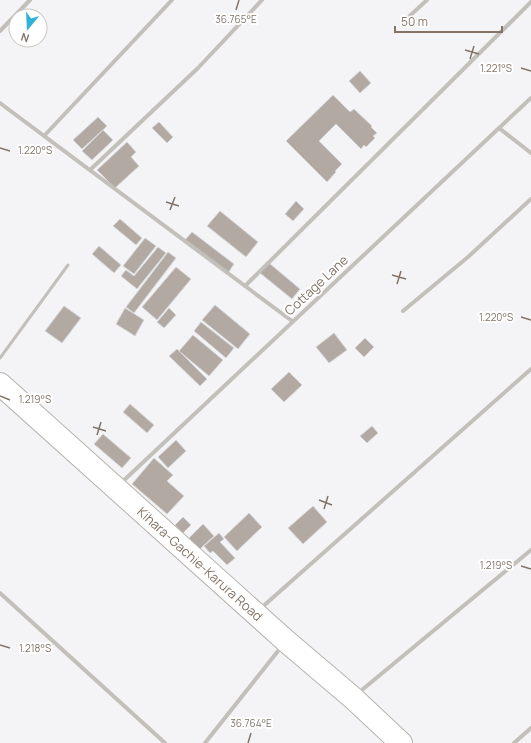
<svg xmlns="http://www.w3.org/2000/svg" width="531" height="743" font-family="Manrope,sans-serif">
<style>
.building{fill:#b1a9a2;stroke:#d6d6d8}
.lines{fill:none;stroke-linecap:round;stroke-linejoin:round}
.secondary-casing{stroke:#b8b3ae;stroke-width:24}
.lane{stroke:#c3bfbb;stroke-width:3}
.street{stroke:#c3bfbb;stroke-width:4}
.secondary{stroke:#fff;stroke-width:22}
.ticks{fill:none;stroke:#837467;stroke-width:1.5}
.labels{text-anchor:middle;stroke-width:4;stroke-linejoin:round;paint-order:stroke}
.street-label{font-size:13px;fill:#837467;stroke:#fff}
.ticks-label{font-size:10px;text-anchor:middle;fill:#837467;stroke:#fff;stroke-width:4;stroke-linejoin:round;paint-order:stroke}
</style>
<rect width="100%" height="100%" fill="#f4f4f7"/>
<!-- building -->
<path class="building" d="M360 71 371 83 360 93 349 81Z
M333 95 350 112 354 109 372 126 371 127 377 133 373 136 375 138 366 147 364 145 361 149 336 124 319 141 342 164 335 171 336 172 327 182 286 141Z
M98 117 107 126 82 149 73 140Z
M159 122 173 137 167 143 152 128Z
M103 130 113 140 92 160 82 151Z
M127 142 136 152 131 157 139 166 115 188 97 170Z
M296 201 304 209 293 221 285 214Z
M220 211 258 242 246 257 207 226Z
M120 219 142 238 136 245 113 226Z
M192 232 234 264 228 273 185 240Z
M145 238 156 246 134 274 123 266Z
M99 246 121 265 114 273 92 254Z
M158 247 166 253 137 289 121 276 126 270 134 276Z
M168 252 176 258 134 313 126 307Z
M269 263 300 289 292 299 260 273Z
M176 267 191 279 157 320 142 307Z
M215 305 250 334 238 349 202 320Z
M64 306 81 318 62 343 45 331Z
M125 308 144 320 135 336 116 324Z
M169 308 176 315 164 328 157 322Z
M201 322 234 348 226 358 194 331Z
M334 333 347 350 329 363 316 347Z
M193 335 223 360 209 376 179 351Z
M365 338 374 347 364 357 355 348Z
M177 349 207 379 200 386 169 356Z
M289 372 302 385 284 402 271 389Z
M130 404 154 425 147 433 123 412Z
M372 426 378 433 367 443 360 436Z
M103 434 131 458 122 468 94 444Z
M176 440 186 451 168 468 158 457Z
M154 458 173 475 167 481 184 496 167 514 132 484Z
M313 506 327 522 303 544 288 528Z
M249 513 262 527 237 551 224 537Z
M183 517 191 525 183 533 175 525Z
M203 524 214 536 200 549 189 538Z
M219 533 224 539 220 542 235 558 227 565 213 551 210 553 204 546Z"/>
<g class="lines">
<!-- secondary casing -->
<g class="secondary-casing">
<g id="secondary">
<path id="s1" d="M0 384 286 641 353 698 401 743"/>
</g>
</g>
<!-- lane -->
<path class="lane" d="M0 358 68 265"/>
<!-- street -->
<path class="street" d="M403 22 427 0
M0 31 30 0
M0 103 292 321
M499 128 531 153
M44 136 172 0
M90 170 198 68 262 0
M245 286 531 2
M403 311 468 257 531 199
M120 484 531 98
M0 593 165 743
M260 609 531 369
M357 694 531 550
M205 743 282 646
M514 743 531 728"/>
<!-- secondary -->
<use href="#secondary" class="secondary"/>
</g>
<!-- ticks -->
<path class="ticks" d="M236 10 239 0M465 50 479 54M470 59 474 46M521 68 531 71M0 148 10 151M166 202 179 206M170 210 175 197M392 275 406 279M397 284 401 271M521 317 531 320M0 396 10 400M93 427 106 431M97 435 101 422M319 500 332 505M324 509 328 496M521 566 531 569M0 645 10 648M248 743 251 733"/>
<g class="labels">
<!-- street labels -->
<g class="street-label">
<text transform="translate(316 285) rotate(-43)" y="5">Cottage Lane</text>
<text dy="5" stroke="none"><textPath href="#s1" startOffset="269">Kihara-Gachie-Karura Road</textPath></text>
</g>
</g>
<g class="ticks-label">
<text x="236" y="23">36.765°E</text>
<text x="496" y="72">1.221°S</text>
<text x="35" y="154">1.220°S</text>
<text x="496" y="321">1.220°S</text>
<text x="35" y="403">1.219°S</text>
<text x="496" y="569">1.219°S</text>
<text x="35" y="652">1.218°S</text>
<text x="251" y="727">36.764°E</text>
</g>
<!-- north arrow -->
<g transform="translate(28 28) rotate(198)"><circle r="19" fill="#ffffff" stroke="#cdc7c2"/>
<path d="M0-3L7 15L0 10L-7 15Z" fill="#32b1d8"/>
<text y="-6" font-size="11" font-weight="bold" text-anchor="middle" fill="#837467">N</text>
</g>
<!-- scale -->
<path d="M395 26v6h107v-6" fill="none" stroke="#837467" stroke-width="2"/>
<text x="401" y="26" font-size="12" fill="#837467" stroke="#ffffff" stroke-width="3" paint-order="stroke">50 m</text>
</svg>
